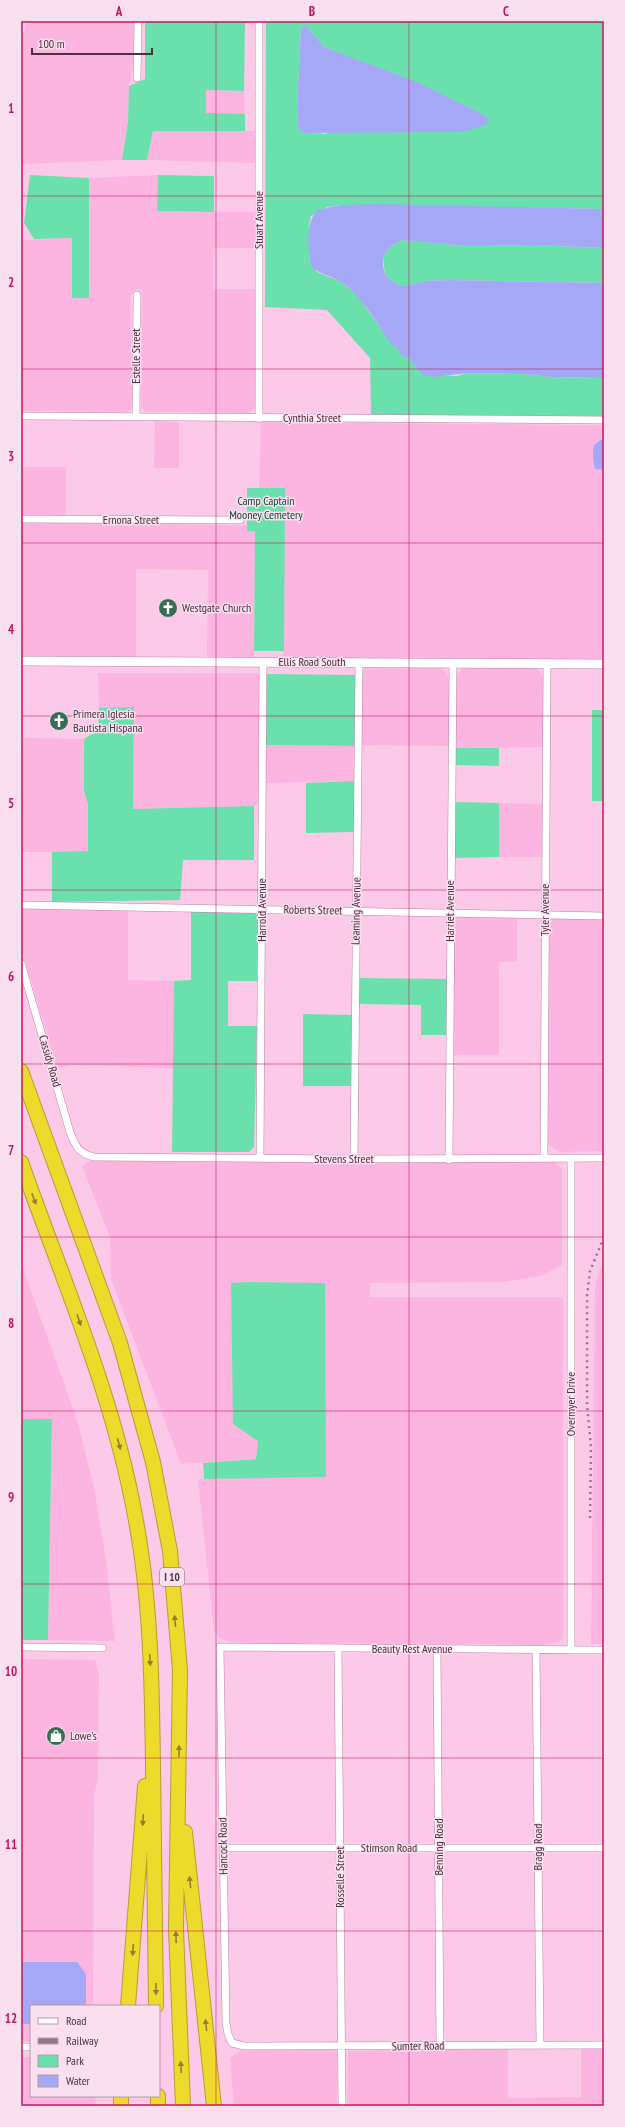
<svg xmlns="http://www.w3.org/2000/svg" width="625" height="2127" font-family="'PT Sans Narrow',sans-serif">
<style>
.built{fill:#fcb5e0}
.green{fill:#6ae1ad;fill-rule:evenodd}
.water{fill:#a5a7f7}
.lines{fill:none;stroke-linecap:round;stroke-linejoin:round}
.minor-casing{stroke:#bd81a6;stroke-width:8}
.tertiary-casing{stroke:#bd81a6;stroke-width:10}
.motorway-casing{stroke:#b49f33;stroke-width:16}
.minor{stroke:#fff;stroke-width:7}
.tertiary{stroke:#fff;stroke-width:9}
.motorway{stroke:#edda2b;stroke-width:14}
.rail{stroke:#99748a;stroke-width:2.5;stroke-dasharray:2 4;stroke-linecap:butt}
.oneway{fill:#947e37}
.grid{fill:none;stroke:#c2185b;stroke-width:1;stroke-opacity:0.55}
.labels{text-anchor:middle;stroke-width:3;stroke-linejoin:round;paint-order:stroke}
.shield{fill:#fadfee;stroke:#806675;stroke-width:1}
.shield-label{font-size:11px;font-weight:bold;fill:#4b3241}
.street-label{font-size:12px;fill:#4b3241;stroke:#fadfee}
.park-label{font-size:12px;fill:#0e4731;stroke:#fadfee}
.poi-label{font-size:12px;fill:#4b3241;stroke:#fadfee;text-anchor:start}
.neatline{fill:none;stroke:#c2185b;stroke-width:1.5}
.grid-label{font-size:13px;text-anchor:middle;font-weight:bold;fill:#c2185b}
</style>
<rect width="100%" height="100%" fill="#fdc9e8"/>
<!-- built -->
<path class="built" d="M27 21H134L133 68 129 86 128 121 122 160 21 164V36L25 31Z
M206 90 244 91 245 114H206Z
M153 131H255V163L147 160Z
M158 175 157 211 256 212V248H213V289H255V405L253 410 248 413 148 412 144 411 141 405 142 290H134L130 298 133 403 131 409 127 412 21 411V240L72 238V298H89V178Z
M155 421 179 422V468H154Z
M261 422 604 425V439L594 445 593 461 604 470V660L283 658 285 489 259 488Z
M21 467H66V517L21 516Z
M21 522 247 525V531H255L254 658 207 657 208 570 136 569V656L21 657Z
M366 667H440L449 678V746L361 745 362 673Z
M463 668H536L540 671 544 680V747L456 748 455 708 457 675Z
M98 673H259V803L254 806 133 809 134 707 99 708Z
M21 738 84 739V791L88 804V852H21Z
M266 745 355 746 354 781 266 783Z
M499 803 544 804 543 857H499Z
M21 908 128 910V980L174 981 173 1068 70 1065 61 1068 56 1065 21 946Z
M461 916 517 917V961L499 962V1055H453V922L455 918Z
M556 918 604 919V1151L559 1152 548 1144 549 924Z
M90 1161 554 1162 562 1169V1265L541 1276 502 1282 370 1283V1297H563V1638L558 1642 543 1645 260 1643 228 1642 219 1637 214 1631 198 1479 325 1477 294 1282 231 1283 258 1441 256 1459 181 1464 111 1279 110 1237 82 1166Z
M604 1262V1644H591L595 1283Z
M21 1263 77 1420 95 1492 106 1561 115 1641 48 1640 52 1420 21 1419Z
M21 1659 95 1660 99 1675 98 1778 94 1796 93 2006H31V2042H21Z
M333 2049 337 2053V2106H234L230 2058 242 2050Z
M508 2049V2098L581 2097V2049H604V2106H347L348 2051Z
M21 2057H31V2096H96L95 2106H21Z"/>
<!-- green -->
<path class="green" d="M145 21H245L244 91 206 90V113L245 114V131H153L147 160H122L128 121 129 86 145 79Z
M266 21H604V209L341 205 327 207 311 216 309 226V256L317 272 340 281 358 296 392 344 395 345 402 356 409 358 421 374 457 376 467 373 522 374 552 377 604 378V416L371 415 370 358 327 310 265 307ZM304 27 308 28 324 47 423 86 325 134C316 132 307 135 299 130L297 111 301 29Z
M30 175 89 178V298H72V238L34 239 24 223Z
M158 175 214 176V212L157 211Z
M401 240 469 246 533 245 604 248V283L450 280 424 281 407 286H399L385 275 383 257 390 247Z
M247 488H285L284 651H254L255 531H247Z
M266 674 356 675 355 746 266 745Z
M134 707 133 809 254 806V860H183L180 900 52 902V852L88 851V804L84 791V739L98 730 99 708Z
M592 710H604V801H592Z
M456 748H499V766L455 765Z
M354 781V832L306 833V783Z
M454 802 499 803V857L454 858Z
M253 910 259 918 257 981H228V1026H257L254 1147 249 1152H172L174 981 191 980V911Z
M359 978 448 979 447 1035H421V1005L359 1004Z
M303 1014 352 1015V1086H303Z
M248 1282 325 1283 326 1477 204 1479 203 1463 256 1459 258 1441 233 1424 231 1283Z
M21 1419H52L48 1640H21Z"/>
<!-- water -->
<path class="water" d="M304 26 308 28 324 47 419 83 486 116 489 120 486 125 460 132 305 133 299 130 297 111 301 29Z
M380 204 604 209V248L533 245 469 246 401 240 390 247 383 257V266L385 275 399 286H407L424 281 450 280 604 283V378L552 377 522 374 467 373 433 377 421 374 409 358 402 356 395 345H392C377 323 363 297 341 282 331 275 320 275 311 266 308 249 305 224 317 210L341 205Z
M602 439H604V470L595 469C593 461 592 453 594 445Z
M21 1962H77L86 1974V2006H31V2024H21Z"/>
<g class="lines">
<!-- minor casing -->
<g class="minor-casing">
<path id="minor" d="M259 21V419
M137 78 138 21
M21 416 604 420
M136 416 137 295
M21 519 240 520
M21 905 604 916
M21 963 70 1132C76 1147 78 1153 94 1157L354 1159 604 1158
M544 1158 547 663
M571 1158V1650
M260 1159 263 662
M354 1159 359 663
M449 1160 453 663
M21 1647 103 1648
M338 1648 342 2106
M437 1649 440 2045
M536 1650 540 2044
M604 1650 220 1647 226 2023 228 2034 232 2043 244 2046 604 2045
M223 1848H604
M21 2047H31"/>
</g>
<!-- tertiary casing -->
<g class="tertiary-casing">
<path id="tertiary" d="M21 661 604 664"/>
</g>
<!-- motorway casing -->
<g class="motorway-casing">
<path id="motorway" d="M21 1071 120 1343 153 1462 170 1551 180 1670 176 1929 183 2106
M21 1162C63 1281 114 1396 136 1521 151 1602 152 1685 153 1767 154 1847 155 1926 156 2006
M185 1832 214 2106
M128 2006 145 1786
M158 2096V2106
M121 2106V2096"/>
</g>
<!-- minor -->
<use href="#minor" class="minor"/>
<!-- tertiary -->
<use href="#tertiary" class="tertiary"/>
<!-- motorway -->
<use href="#motorway" class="motorway"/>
<!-- rail -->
<path class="rail" d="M590 1518 591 1447 587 1404V1296L590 1271 604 1237"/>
</g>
<!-- one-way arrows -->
<defs><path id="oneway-solid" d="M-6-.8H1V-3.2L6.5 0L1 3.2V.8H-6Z"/></defs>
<g class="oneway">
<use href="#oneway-solid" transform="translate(34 1199) rotate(69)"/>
<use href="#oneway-solid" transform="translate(79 1320) rotate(71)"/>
<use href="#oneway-solid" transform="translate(119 1444) rotate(75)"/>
<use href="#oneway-solid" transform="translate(175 1621) rotate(-95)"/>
<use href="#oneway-solid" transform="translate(150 1660) rotate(87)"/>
<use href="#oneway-solid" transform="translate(179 1751) rotate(-90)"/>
<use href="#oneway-solid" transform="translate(143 1820) rotate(94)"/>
<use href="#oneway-solid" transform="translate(190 1882) rotate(-96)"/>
<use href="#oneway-solid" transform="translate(176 1937) rotate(-92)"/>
<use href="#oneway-solid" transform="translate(133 1950) rotate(94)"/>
<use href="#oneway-solid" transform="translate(156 1989) rotate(89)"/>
<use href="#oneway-solid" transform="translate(206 2025) rotate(-96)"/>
<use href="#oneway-solid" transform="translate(181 2067) rotate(-92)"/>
</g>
<!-- grid -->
<path class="grid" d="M216 21V2106M409 21V2106M21 196H604M21 369H604M21 543H604M21 716H604M21 890H604M21 1064H604M21 1237H604M21 1411H604M21 1584H604M21 1758H604M21 1931H604"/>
<!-- icons -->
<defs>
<g id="church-disc" transform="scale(1)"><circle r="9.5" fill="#366d54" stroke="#fadfee"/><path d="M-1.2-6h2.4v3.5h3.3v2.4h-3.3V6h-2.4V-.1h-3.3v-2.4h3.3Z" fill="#fff"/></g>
<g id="shop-disc" transform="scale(1)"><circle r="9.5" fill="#366d54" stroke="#fadfee"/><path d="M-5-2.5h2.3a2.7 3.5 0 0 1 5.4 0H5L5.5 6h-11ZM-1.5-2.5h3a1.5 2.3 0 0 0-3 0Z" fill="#fff"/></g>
</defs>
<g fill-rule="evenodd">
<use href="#church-disc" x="168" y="608"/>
<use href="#church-disc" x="59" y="721"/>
<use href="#shop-disc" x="56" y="1736"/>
</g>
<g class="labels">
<!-- shield labels -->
<rect class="shield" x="160" y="1568" width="24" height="18" rx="3"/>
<g class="shield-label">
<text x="172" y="1581">I 10</text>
</g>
<!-- street labels -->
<g class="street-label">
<text transform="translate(259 220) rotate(-90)" y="4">Stuart Avenue</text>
<text transform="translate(136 356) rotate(-90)" y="4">Estelle Street</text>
<text x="312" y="422">Cynthia Street</text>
<text x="131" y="524">Ernona Street</text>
<text x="312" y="666">Ellis Road South</text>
<text transform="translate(262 910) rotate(-90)" y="4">Harrold Avenue</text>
<text transform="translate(313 910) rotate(1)" y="4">Roberts Street</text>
<text transform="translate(545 910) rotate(-90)" y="4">Tyler Avenue</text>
<text transform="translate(356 911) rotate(-89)" y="4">Leaming Avenue</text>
<text transform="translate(450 911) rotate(-90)" y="4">Harriet Avenue</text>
<text transform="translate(50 1061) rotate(74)" y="4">Cassidy Road</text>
<text x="344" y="1163">Stevens Street</text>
<text transform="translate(571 1404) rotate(-90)" y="4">Overmyer Drive</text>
<text x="412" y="1653">Beauty Rest Avenue</text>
<text transform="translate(223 1846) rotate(-91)" y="4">Hancock Road</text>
<text transform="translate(439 1847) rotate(-90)" y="4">Benning Road</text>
<text transform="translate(538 1847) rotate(-90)" y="4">Bragg Road</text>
<text x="389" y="1852">Stimson Road</text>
<text transform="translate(340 1877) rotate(-90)" y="4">Rosselle Street</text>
<text transform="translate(418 2046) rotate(-1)" y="4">Sumter Road</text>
</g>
<!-- park labels -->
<g class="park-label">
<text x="266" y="505">Camp Captain<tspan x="266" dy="14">Mooney Cemetery</tspan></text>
</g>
<!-- poi labels -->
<g class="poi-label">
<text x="182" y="612">Westgate Church</text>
<text x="73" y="718">Primera Iglesia<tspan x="73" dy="14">Bautista Hispana</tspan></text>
<text x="70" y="1740">Lowe's</text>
</g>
</g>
<!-- border -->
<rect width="625" height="2127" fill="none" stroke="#fadfee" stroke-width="44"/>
<!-- legend -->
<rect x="30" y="2005" width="130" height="92" fill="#fadfee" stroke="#b49aa9"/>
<rect x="38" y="2018" width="20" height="6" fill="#ffffff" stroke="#b49aa9"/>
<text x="66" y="2025" font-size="12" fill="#4b3241">Road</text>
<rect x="38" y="2038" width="20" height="6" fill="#99748a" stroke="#b49aa9"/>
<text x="66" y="2045" font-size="12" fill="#4b3241">Railway</text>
<rect x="38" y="2055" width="20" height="12" fill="#6ae1ad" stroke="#b49aa9"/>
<text x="66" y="2065" font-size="12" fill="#4b3241">Park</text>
<rect x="38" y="2075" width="20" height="12" fill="#a5a7f7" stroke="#b49aa9"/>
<text x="66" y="2085" font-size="12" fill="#4b3241">Water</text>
<!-- scale -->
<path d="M32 48v6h120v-6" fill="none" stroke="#4b3241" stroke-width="2"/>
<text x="38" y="48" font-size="12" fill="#4b3241" stroke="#fadfee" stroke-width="3" paint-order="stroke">100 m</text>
<rect x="22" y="22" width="581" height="2083" class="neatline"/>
<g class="grid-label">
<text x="119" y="16">A</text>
<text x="312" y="16">B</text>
<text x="506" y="16">C</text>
<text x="11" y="113">1</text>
<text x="11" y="287">2</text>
<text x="11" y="461">3</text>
<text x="11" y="634">4</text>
<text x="11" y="808">5</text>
<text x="11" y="981">6</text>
<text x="11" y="1155">7</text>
<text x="11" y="1328">8</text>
<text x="11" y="1502">9</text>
<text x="11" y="1676">10</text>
<text x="11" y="1849">11</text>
<text x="11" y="2023">12</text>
</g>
</svg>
